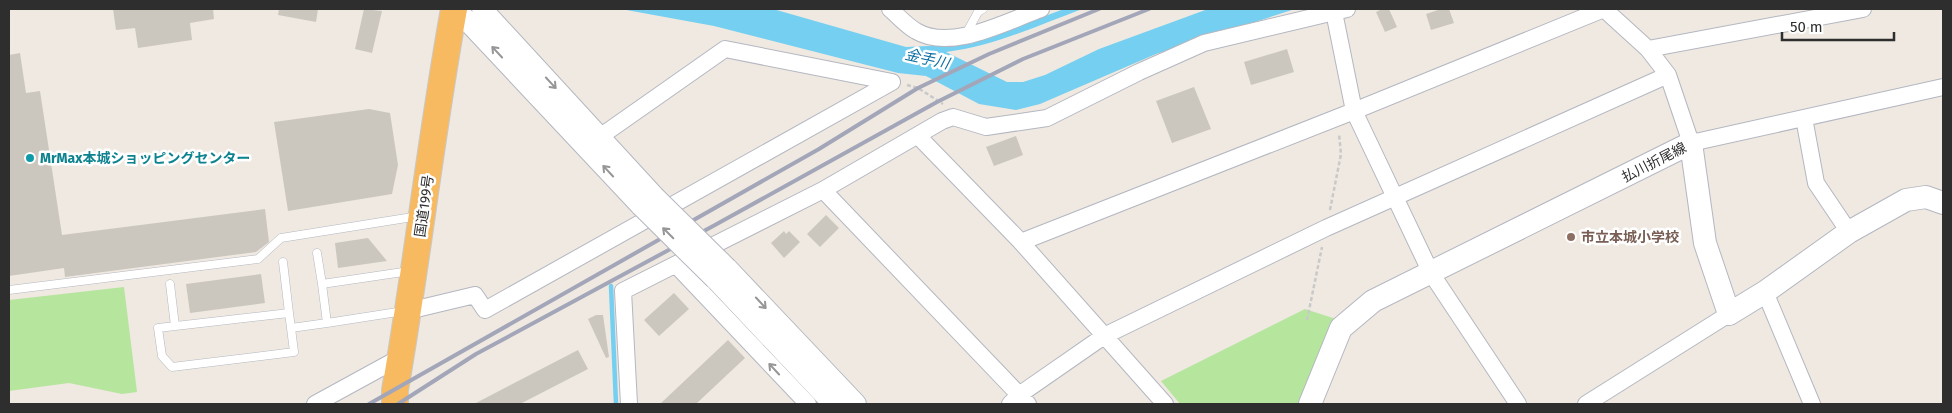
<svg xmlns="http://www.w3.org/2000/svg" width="1952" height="413" font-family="'Fira Sans','Noto Sans JP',sans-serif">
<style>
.green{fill:#b6e59e}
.water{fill:#75cff0}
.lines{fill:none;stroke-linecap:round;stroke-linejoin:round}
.stream{stroke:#75cff0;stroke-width:4.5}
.building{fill:#cbc7bf}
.service-casing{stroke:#b4b7c1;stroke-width:9}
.minor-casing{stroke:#b4b7c1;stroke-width:18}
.tertiary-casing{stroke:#b4b7c1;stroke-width:22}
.secondary-casing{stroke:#b4b7c1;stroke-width:24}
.trunk-casing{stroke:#c9c9c9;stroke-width:28}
.path{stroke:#c9c9c9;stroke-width:2.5;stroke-dasharray:4 2.5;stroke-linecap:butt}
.service{stroke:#fff;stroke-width:8}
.minor{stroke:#fff;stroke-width:16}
.tertiary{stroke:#fff;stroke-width:20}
.secondary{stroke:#fff;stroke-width:22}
.trunk{stroke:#f8ba60;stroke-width:26}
.rail{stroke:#a3a6b8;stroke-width:4}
.tertiary-bridge-casing{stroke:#b4b7c1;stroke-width:22;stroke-linecap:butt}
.tertiary-bridge{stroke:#fff;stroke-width:20}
.oneway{stroke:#969696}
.culture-dot{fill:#0f9aa8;stroke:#fff;stroke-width:2}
.education-dot{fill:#8d6e63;stroke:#fff;stroke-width:2}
.labels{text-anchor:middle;stroke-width:5;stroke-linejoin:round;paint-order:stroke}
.culture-label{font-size:14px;font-weight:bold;fill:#0d838f;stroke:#fff;text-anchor:start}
.street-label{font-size:14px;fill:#2e2e2e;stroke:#fff}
.education-label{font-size:14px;font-weight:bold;fill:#785e54;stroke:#fff;text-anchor:start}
.water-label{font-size:15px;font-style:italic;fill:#0d6fa3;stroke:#fff}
</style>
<rect width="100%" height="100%" fill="#efe9e1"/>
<!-- green -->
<path class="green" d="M124 287 137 392 122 394 69 383 9 391V300Z
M1305 309 1336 319 1304 404H1180L1161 381Z"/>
<!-- water -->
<path class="water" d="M621 9H773L906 47 970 44 1064 9H1082C1037 26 994 46 946 52L1007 82H1023L1045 75 1099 49 1208 9H1295L1156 54 1040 104 1016 110 979 104 926 76 898 73 714 26Z"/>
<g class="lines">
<!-- stream -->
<path class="stream" d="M611 286 616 404"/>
</g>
<!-- building -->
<path class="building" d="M113 9H213L214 19 190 23 192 40 138 48 135 28 116 30Z
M279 9H318L316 22 278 15Z
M364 9 382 11 372 53 355 49Z
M1382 9H1389L1397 27 1385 32 1376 12Z
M1441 9H1449L1454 23 1431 30 1426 14Z
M1287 49 1294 72 1251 85 1244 62Z
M20 53 26 93 40 91 62 235 265 209 269 242 256 252 65 277 64 268 9 276V55Z
M1194 87 1211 129 1172 143 1156 101Z
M369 109 390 113 398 165 392 194 288 211 274 122Z
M1016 136 1023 155 994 166 986 147Z
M826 215 839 228 820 247 807 234Z
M784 231 786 234 789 231 800 242 784 258 771 243Z
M368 238 387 261 338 268 335 243Z
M261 274 265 303 190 313 186 284Z
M674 293 689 309 659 336 644 320Z
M596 315H603L609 357 606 358 588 319Z
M728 340 745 358 696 404H660Z
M578 350 588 369 520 404H474Z"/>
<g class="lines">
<!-- service casing -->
<g class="service-casing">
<path id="service" d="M966 34 978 12 983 9
M317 253 322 284 410 271
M283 262 289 313
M170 284 175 326
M322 284 327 323 404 311
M9 290 258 259 281 238 419 216
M291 328 289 313 158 328 162 356 172 367 294 352 291 328 327 323"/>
</g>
<!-- minor casing -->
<g class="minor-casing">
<path id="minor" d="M890 9C898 16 907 26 916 31 951 52 1007 21 1041 9
M1604 9 1648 49 1668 75 1691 143 1943 87
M1334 12 1354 111 1431 273 1518 404
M1648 49 1863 9
M1804 118 1816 183 1849 232
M918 136 1021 242 1165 404
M823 190 1028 404
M1021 242 1354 111 1604 9
M676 265 808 404
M1765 292 1812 404
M408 311 475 295 485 310 892 82 725 49 601 136
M315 404 401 357
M629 404 623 291 823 190 942 121 953 117 986 127 1047 118 1139 72 1204 43 1347 9
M1010 404 1019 395 1104 336 1326 228 1668 75
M1586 404 1729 314"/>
</g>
<!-- tertiary casing -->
<g class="tertiary-casing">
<path id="tertiary" d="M456 9 641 206
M482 9 654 196
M727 268 856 404
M715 279 833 404"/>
</g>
<!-- secondary casing -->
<g class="secondary-casing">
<path id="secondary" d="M1310 404 1341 328 1373 301 1691 143 1705 243 1729 314 1765 292 1849 232 1906 200 1926 197 1943 203"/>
</g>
<!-- trunk casing -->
<g class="trunk-casing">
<path id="trunk" d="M395 404V390C417 264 431 135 454 9"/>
</g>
<!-- path -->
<path class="path" d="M907 85 918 88 943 104
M1330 210 1341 154 1339 134
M1307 320 1322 247"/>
<!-- service -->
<use href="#service" class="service"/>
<!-- minor -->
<use href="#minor" class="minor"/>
<!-- tertiary -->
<use href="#tertiary" class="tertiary"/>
<!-- secondary -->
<use href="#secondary" class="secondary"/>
<!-- trunk -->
<use href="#trunk" class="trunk"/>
<!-- rail -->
<path class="rail" d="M369 404 819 149 918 88 989 54 1099 9
M398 404 476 354 715 225 937 102 1023 59 1149 9"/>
<!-- tertiary-bridge casing -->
<g class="tertiary-bridge-casing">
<path id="tertiary-bridge" d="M654 196 727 268
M641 206 715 279"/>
</g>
<!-- tertiary-bridge -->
<use href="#tertiary-bridge" class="tertiary-bridge"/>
</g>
<!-- one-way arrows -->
<defs><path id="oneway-shaft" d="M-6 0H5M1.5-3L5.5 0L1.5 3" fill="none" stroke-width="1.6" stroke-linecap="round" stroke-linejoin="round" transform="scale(1.25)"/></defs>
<g class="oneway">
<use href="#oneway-shaft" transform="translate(497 52) rotate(-133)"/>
<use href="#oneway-shaft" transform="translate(551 83) rotate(47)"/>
<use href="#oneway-shaft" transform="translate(608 171) rotate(-133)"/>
<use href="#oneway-shaft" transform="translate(668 233) rotate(-135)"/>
<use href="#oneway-shaft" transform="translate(761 303) rotate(47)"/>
<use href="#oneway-shaft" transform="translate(774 369) rotate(-133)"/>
</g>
<!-- markers -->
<circle class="culture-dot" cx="30" cy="158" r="5"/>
<circle class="education-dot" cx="1571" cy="237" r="5"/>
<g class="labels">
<!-- culture labels -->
<g class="culture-label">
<text x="40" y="163">MrMax本城ショッピングセンター</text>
</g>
<!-- street labels -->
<g class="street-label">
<text transform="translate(1654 162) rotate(-27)" y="5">払川折尾線</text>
<text transform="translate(424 206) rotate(-82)" y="5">国道199号</text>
</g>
<!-- education labels -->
<g class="education-label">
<text x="1581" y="242">市立本城小学校</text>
</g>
<!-- water labels -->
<g class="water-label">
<text transform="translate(927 59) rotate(13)" y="5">金手川</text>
</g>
</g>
<!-- border -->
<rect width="1952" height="413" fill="none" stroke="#2e2e2e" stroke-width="20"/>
<!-- scale -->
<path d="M1782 32v8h112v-8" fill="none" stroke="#2e2e2e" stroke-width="2.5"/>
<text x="1790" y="32" font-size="15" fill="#2e2e2e" stroke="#ffffff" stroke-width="4" paint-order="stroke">50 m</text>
</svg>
